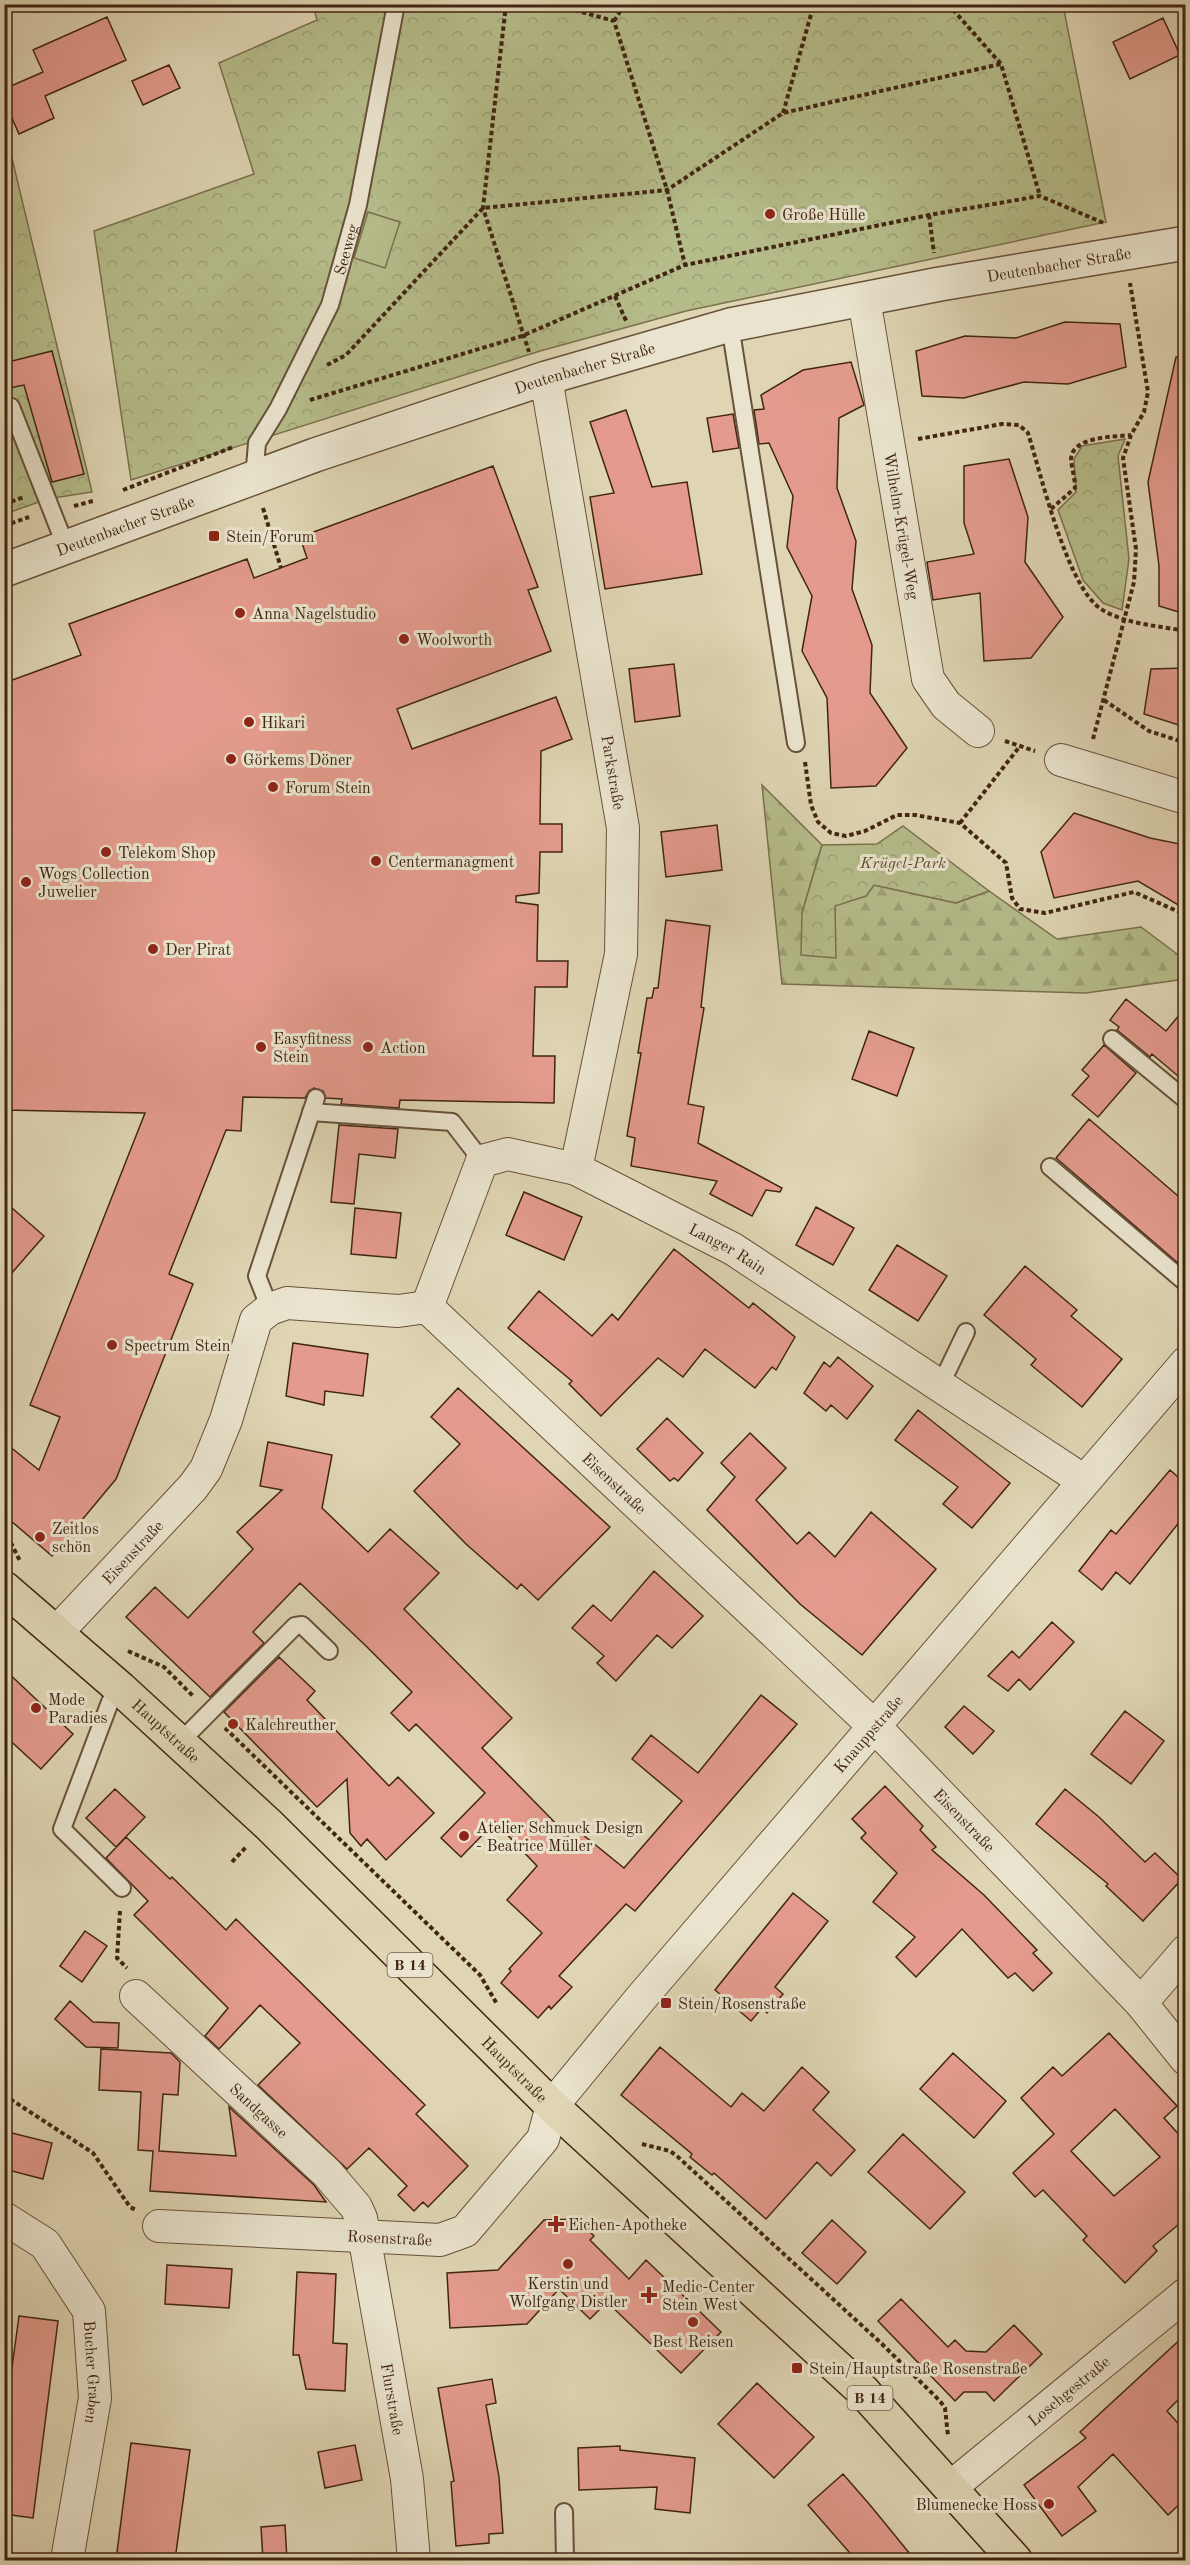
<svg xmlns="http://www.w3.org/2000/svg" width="1190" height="2565" font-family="'Old Standard TT',serif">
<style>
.forest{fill:url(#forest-firs);stroke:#7b704e;stroke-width:1.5}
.park{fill:url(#park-crowns);stroke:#7b704e;stroke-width:1.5}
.pitch{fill:#b5bc8a;stroke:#7b704e;stroke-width:1.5}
.building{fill:#e49b8d;stroke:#412512;stroke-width:1.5;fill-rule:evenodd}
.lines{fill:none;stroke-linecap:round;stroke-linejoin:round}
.service-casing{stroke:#68513a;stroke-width:20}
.minor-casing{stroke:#68513a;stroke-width:34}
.tertiary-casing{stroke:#68513a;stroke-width:36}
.primary-casing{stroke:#412512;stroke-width:36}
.path{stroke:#412512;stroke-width:4;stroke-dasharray:4.5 3;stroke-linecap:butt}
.service{stroke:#eae4ce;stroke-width:16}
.minor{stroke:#eae4ce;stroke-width:32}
.tertiary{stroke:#eae4ce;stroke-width:33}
.primary{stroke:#dfd5b3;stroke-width:33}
.poi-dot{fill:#8f2418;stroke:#eae4ce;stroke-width:2}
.labels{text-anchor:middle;stroke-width:6;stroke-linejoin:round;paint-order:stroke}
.shield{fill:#eae4ce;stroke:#745e4a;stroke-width:1.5}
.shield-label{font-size:15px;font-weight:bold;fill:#412512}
.poi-label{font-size:16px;fill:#412512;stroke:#eae4ce;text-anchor:start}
.street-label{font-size:16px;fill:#412512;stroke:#eae4ce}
.park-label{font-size:16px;font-style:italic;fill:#5e4b30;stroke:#eae4ce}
</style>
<defs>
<pattern id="forest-firs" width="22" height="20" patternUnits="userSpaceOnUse" patternTransform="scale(1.5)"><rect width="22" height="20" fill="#b5bc8a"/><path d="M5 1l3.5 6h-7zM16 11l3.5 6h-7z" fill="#9da176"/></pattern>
<pattern id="park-crowns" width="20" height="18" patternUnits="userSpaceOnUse" patternTransform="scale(1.5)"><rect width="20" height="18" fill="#b5bc8a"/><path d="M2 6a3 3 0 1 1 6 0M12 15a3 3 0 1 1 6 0" fill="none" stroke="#9da176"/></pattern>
</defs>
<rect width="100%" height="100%" fill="#dfd5b3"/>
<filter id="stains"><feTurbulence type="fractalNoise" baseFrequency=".00333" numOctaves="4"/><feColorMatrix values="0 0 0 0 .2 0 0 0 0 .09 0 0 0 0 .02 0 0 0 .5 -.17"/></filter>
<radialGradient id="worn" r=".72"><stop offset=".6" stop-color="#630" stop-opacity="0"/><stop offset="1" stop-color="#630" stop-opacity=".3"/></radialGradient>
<!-- forest -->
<path class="forest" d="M5 4H59V5L40 12 5 11Z
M762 785 822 845 802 913 866 896 874 885 956 903 989 891 1057 939 1141 927 1185 960V979L1086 993 782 984Z"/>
<!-- park -->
<path class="park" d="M313 4 1063 5 1106 222 686 311 540 351 131 480 94 231 254 174 219 63 317 20Z
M4 125 92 492 47 499 5 514Z
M1125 439 1118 456 1129 559 1122 610 1103 603 1083 580 1058 510 1076 492 1074 459 1082 446Z
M903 826 989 891 956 903 874 885 866 896 835 906 836 958 801 955 802 913 822 845 877 844Z"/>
<!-- pitch -->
<path class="pitch" d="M368 212 400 222 385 268 354 258Z"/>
<!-- building -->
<path class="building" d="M107 17 126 60 45 96 54 118 19 134 4 100V89L43 72 33 50Z
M1163 18 1180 55 1130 79 1113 42Z
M169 65 180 88 143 105 132 81Z
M1065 322 1120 324 1126 367 1068 384 1024 382 964 398 922 396 916 351 965 336 1016 338Z
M52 351 84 474 52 482 24 385 4 389V363Z
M1176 357 1185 358V614L1159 606V566L1148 482Z
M851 362 864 405 839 418 837 488 856 541 852 589 872 645 870 693 907 748 876 786 831 788 827 698 802 651 812 596 787 547 793 496 769 443 759 444 754 410 764 409 761 395 803 370Z
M626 410 652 487 687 482 702 574 605 589 590 497 614 493 590 422Z
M733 414 739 448 713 452 707 418Z
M1009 459 1028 517 1025 562 1063 617 1031 658 984 661 980 593 933 600 927 562 974 554 964 523V466Z
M493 466 538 587 528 590 551 651 397 709 412 749 556 697 572 739 541 751 540 824H562V852H540L539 893 516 896V902L538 905 537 961H568L567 987H535L533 1056H555L554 1103 400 1100 399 1108 341 1104 342 1099 326 1098 323 1091 314 1088 309 1091 305 1098 243 1097 241 1131 226 1130 169 1274 193 1284 116 1479 52 1556 4 1515V1442L39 1470 60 1417 30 1405 145 1113 4 1110V683L81 655 69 624 247 559 254 578 307 558 300 537Z
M674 664 680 716 635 722 629 669Z
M1185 668V727L1144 714 1151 669Z
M1074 813 1150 838 1185 845V909L1138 881 1054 898 1041 852Z
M717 825 722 870 666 877 661 832Z
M666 920 710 926 701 1007 704 1008 688 1104 704 1107 698 1143 782 1188 780 1192 766 1190 752 1216 710 1194 717 1181 631 1166 635 1138 627 1136 641 1053H638L647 998H652L654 988H658Z
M1126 999 1166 1031 1185 1008V1082L1152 1054 1150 1057 1117 1030 1119 1027 1110 1020Z
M869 1031 914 1048 897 1096 852 1079Z
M1104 1045 1136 1073 1098 1117 1072 1095 1089 1076 1082 1070Z
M1089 1119 1185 1202V1269L1056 1158Z
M339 1125 398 1129 395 1158 359 1154 354 1204 331 1202Z
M524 1192 582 1217 564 1260 506 1235Z
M4 1201 44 1236 4 1282Z
M816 1207 854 1228 833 1265 796 1245Z
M355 1208 401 1213 396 1258 351 1254Z
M897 1245 947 1276 918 1321 869 1290Z
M674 1249 749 1308 753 1303 795 1337 776 1370 772 1367 755 1388 705 1349 683 1377 658 1358 601 1416 569 1384 572 1381 508 1328 539 1291 592 1336 612 1314 618 1320Z
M1025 1266 1077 1310 1071 1316 1122 1359 1082 1407 1031 1365 1036 1359 984 1315Z
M293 1343 368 1354 363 1396 325 1391 324 1405 286 1396Z
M838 1357 873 1386 847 1419 831 1405 826 1411 804 1393 824 1362 830 1367Z
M458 1388 610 1527 538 1600 521 1584 517 1589 466 1544 414 1491 460 1444 431 1417Z
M918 1410 1010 1483 972 1528 943 1504 958 1487 895 1440Z
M667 1418 703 1453 678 1481 674 1478 670 1481 637 1449Z
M750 1433 786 1468 756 1500 797 1544 809 1532 835 1557 871 1512 936 1569 862 1655 800 1604 707 1510 735 1477 721 1463Z
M268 1442 332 1455 322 1508 368 1552 390 1529 439 1573 404 1609 512 1718 482 1748 570 1838 577 1830 624 1868 682 1801 632 1759 651 1735 698 1773 761 1695 797 1724 635 1911 626 1904 559 1976 572 1987 551 2009 549 2006 538 2018 501 1983 511 1971 509 1969 542 1933 507 1900 537 1866 495 1822 461 1857 441 1838 485 1793 416 1724 409 1731 391 1713 412 1692 366 1646 300 1583 253 1632 264 1643 210 1697 126 1617 155 1587 188 1618 253 1549 237 1532 282 1490 260 1486Z
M1170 1470 1185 1483V1515L1130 1584 1116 1572 1102 1590 1079 1571 1111 1530 1116 1534Z
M654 1571 703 1616 672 1648 657 1635 616 1681 597 1663 604 1656 572 1628 593 1605 611 1621Z
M1052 1622 1074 1642 1030 1690 1019 1679 1008 1691 988 1676 1012 1651 1019 1658Z
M279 1657 315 1691 307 1700 389 1786 398 1777 434 1813 386 1860 367 1839 361 1846 350 1833 347 1779 317 1807 224 1712Z
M4 1669 73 1734 41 1769 4 1735Z
M964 1706 994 1731 973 1754 945 1727Z
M1125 1711 1164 1741 1131 1784 1091 1754Z
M885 1786 923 1826 920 1830 936 1847 932 1850 984 1895 1037 1950 1033 1953 1052 1973 1033 1991 1015 1973 1008 1978 962 1929 916 1977 896 1957 915 1937 873 1902 897 1873 861 1838 866 1833 852 1819Z
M115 1789 145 1817 116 1847 86 1818Z
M1065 1789 1099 1817 1145 1862 1155 1853 1182 1879 1143 1921 1106 1886 1108 1884 1036 1824Z
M126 1837 170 1879 172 1877 226 1930 236 1919 425 2105 416 2114 468 2166 428 2207 423 2202 414 2211 398 2195 407 2186 369 2148 347 2169 258 2085 300 2043 260 2005 219 2049 205 2036 228 2008 134 1915 148 1901 106 1858Z
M793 1893 828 1921 775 1987 783 1994 767 2013 762 2008 751 2021 715 1990Z
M85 1931 107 1946 82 1982 60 1966Z
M70 2001 93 2022 119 2023 118 2048 86 2047 55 2019Z
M1109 2033 1177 2106 1164 2118 1182 2138 1185 2135V2219L1153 2246 1157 2251 1125 2283 1083 2240 1087 2236 1043 2190 1035 2197 1013 2173 1054 2134 1021 2098 1053 2067 1062 2076ZM1115 2109 1160 2157 1114 2196 1071 2151Z
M660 2047 731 2107 742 2093 764 2111 802 2067 829 2092 813 2110 855 2150 831 2176 817 2162 766 2219 714 2173 712 2175 690 2157 692 2154 621 2095Z
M101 2049 171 2053 180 2062 178 2095 163 2094 159 2151 236 2156 229 2107 314 2185 326 2202 150 2191 153 2151 138 2150 141 2092 99 2090Z
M953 2053 1006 2101 974 2138 920 2089Z
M4 2131 52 2143 43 2179 4 2169Z
M903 2134 965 2192 930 2229 868 2172Z
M577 2219 594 2236 590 2240 629 2279 646 2260 721 2332 681 2373 607 2302 590 2319 559 2289 527 2324 450 2328 447 2273 498 2270 544 2220Z
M832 2220 866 2252 837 2284 802 2253Z
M167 2265 232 2269 229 2308 165 2304Z
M297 2272 336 2274 333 2343 347 2344 345 2391 306 2389 299 2355H293Z
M901 2299 948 2347 955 2340 966 2351 986 2352 1014 2325 1042 2354 994 2401 986 2392H964L955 2401 878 2321Z
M19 2316 58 2321 33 2518 4 2514V2426Z
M1185 2335V2393L1167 2411 1185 2431V2499L1168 2515 1113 2454 1078 2487 1096 2511 1062 2536 1024 2485 1086 2438 1080 2432Z
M492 2379 496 2403 486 2405 499 2477 503 2533 489 2534V2543L456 2546 451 2482 454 2481 438 2388Z
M757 2383 814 2437 774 2478 718 2424Z
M131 2443 190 2450 175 2560H116Z
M355 2445 362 2480 325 2488 318 2452Z
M620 2446V2450L695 2458 690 2513 655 2509 657 2487 579 2490 578 2448Z
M843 2474 870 2505 915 2560H856L808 2505Z
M285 2525 287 2560H263L261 2527Z"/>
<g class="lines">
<!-- service casing -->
<g class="service-casing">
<g id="service">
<path d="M730 325 796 743"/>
<path d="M4 408 11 407 66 547"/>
<path id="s1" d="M254 479 257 443 278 409 330 305 358 205 396 4"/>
<path d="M1112 1039 1186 1100"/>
<path d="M311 1112 452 1122 482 1161"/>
<path d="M1050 1167 1186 1283"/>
<path d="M270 1309 257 1276 316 1098"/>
<path d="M940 1386 966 1332"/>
<path d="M121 1689 110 1702 62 1829 122 1888"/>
<path d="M179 1743 295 1626 302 1625 329 1651"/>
<path d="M564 2512 565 2560"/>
</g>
</g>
<!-- minor casing -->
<g class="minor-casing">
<g id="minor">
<path id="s2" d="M864 299 928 679 946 705 978 731"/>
<path id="s3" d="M546 378 623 828 621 954 576 1169"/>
<path d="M1061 760 1186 798"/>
<path id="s4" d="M427 1307 482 1161 508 1154 576 1169 733 1249 1084 1481"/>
<path id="s5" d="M57 1632 193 1487 206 1469 226 1420 256 1320 270 1309 287 1303 398 1311 427 1307 874 1726 1141 2003 1186 2059"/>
<path id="s6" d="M136 1996 327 2173 356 2207 361 2218 407 2479 414 2560"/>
<path d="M1141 2003 1186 1951"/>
<path id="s7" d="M4 2218 45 2244 89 2311 95 2398 67 2560"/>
<path id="s8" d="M159 2226 440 2240 465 2231 543 2139 552 2106 641 1998 1186 1363"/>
<path id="s9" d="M951 2487 1186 2294"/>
</g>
</g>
<!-- tertiary casing -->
<g class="tertiary-casing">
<g id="tertiary">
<path id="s10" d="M4 570 315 455 546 378 730 325 940 284 1186 243"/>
</g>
</g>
<!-- primary casing -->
<g class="primary-casing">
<g id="primary">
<path id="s11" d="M4 1588 121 1689 269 1825 552 2106 863 2391 1015 2560"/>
</g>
</g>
<!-- path -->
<path class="path" d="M506 4 483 208 529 352
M553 4 614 21 667 190 685 265
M948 4 1001 64 1040 196
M614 21 625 4
M783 113 814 4
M929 215 934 253
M615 296 627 323
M327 365 346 355 483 208 667 190 783 113 1001 64
M310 400 522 336 685 265 929 215 1040 196 1106 224
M918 439 1002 424 1019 425 1028 433C1041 474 1067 587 1101 609 1124 624 1159 626 1186 631
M123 490 233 447
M4 504 24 497
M74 506 93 501
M263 508 281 568
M1051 509 1075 488C1075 478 1072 469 1071 460 1071 436 1114 437 1131 435
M4 526 29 517
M1104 700 1149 731 1186 743
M1093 739 1134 582 1136 549 1123 458 1131 435 1144 412 1148 392 1130 283
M1005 741 1035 751
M805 762 811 805 818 822 831 833 846 836 865 831 897 815H915L960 823 1006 863 1012 898 1020 909 1045 913 1134 892 1186 915
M960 823 1020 746
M4 1529 20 1561
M128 1651 164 1667 194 1697
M225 1728 480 1975 497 2004
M232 1862 246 1847
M120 1911 117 1958 127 1968
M4 2095 93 2153 130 2207 136 2210
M642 2144 670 2151 678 2157 882 2344 940 2401 945 2408 948 2436"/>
<!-- service -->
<use href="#service" class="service"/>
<!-- minor -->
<use href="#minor" class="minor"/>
<!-- tertiary -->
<use href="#tertiary" class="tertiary"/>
<!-- primary -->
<use href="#primary" class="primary"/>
</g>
<!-- markers -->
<g class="poi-dot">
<circle cx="770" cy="214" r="6"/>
<rect x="208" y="530" width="12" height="12" rx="3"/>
<circle cx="240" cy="613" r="6"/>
<circle cx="404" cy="639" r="6"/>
<circle cx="249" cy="722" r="6"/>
<circle cx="231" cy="759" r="6"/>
<circle cx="273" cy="787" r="6"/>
<circle cx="106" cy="852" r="6"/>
<circle cx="376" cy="861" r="6"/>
<circle cx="26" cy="882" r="6"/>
<circle cx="153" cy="949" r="6"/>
<circle cx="261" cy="1047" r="6"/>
<circle cx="368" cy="1047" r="6"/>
<circle cx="112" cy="1345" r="6"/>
<circle cx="40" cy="1537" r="6"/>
<circle cx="36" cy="1708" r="6"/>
<circle cx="233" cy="1724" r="6"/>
<circle cx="464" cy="1836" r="6"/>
<rect x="660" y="1997" width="12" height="12" rx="3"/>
<path d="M553 2215h6v6h6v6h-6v6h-6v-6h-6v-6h6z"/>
<circle cx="568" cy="2264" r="6"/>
<path d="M646 2286h6v6h6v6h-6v6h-6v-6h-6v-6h6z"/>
<circle cx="693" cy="2322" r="6"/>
<rect x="791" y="2362" width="12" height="12" rx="3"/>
<circle cx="1049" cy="2504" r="6"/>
</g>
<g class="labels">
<!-- shield labels -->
<g class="shield">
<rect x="387.5" y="1953" width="45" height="24" rx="4.5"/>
<rect x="847.5" y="2386" width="45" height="24" rx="4.5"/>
</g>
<g class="shield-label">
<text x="410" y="1970">B 14</text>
<text x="870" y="2403">B 14</text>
</g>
<!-- poi labels -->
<g class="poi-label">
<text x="782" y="220">Große Hülle</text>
<text x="226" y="542">Stein/Forum</text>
<text x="252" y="619">Anna Nagelstudio</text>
<text x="416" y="645">Woolworth</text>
<text x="261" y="728">Hikari</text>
<text x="243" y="765">Görkems Döner</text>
<text x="285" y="793">Forum Stein</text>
<text x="118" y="858">Telekom Shop</text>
<text x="388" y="867">Centermanagment</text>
<text x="38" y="879">Wogs Collection<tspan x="38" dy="18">Juwelier</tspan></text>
<text x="165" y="955">Der Pirat</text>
<text x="273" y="1044">Easyfitness<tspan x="273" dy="18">Stein</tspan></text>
<text x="380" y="1053">Action</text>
<text x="124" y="1351">Spectrum Stein</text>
<text x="52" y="1534">Zeitlos<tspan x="52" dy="18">schön</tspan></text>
<text x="48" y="1705">Mode<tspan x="48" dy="18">Paradies</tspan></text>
<text x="245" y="1730">Kalchreuther</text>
<text x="476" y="1833">Atelier Schmuck Design<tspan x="476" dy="18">- Beatrice Müller</tspan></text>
<text x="678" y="2009">Stein/Rosenstraße</text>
<text x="568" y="2230">Eichen-Apotheke</text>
<text x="568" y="2289" text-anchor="middle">Kerstin und<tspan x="568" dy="18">Wolfgang Distler</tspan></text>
<text x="662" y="2292">Medic-Center<tspan x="662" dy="18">Stein West</tspan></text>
<text x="693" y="2347" text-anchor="middle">Best Reisen</text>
<text x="809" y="2374">Stein/Hauptstraße Rosenstraße</text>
<text x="1037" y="2510" text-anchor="end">Blumenecke Hoss</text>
</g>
<!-- street labels -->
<g class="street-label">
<text dy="6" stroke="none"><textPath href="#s1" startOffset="250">Seeweg</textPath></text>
<text dy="6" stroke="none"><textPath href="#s10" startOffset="1101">Deutenbacher Straße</textPath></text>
<text dy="6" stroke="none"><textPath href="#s10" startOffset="615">Deutenbacher Straße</textPath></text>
<text dy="6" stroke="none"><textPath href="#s2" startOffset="230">Wilhelm-Krügel-Weg</textPath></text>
<text dy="6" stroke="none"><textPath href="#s10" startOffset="129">Deutenbacher Straße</textPath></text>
<text dy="6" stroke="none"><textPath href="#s3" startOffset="400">Parkstraße</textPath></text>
<text dy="6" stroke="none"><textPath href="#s4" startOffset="424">Langer Rain</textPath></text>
<text dy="6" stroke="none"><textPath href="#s5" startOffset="812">Eisenstraße</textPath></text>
<text dy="6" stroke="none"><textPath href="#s5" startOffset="110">Eisenstraße</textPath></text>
<text dy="6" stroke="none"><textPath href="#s11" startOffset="216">Hauptstraße</textPath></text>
<text dy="6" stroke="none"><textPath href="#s8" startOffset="951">Knauppstraße</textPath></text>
<text dy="6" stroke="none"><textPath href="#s5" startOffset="1298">Eisenstraße</textPath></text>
<text dy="6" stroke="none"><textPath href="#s11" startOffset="702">Hauptstraße</textPath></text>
<text dy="6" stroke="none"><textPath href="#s6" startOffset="168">Sandgasse</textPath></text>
<text dy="6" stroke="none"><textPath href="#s8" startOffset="231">Rosenstraße</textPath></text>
<text dy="6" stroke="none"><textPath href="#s7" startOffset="190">Bucher Graben</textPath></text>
<text dy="6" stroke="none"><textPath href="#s9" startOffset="152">Loschgestraße</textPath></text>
<text dy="6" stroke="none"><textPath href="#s6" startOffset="501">Flurstraße</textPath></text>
</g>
<!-- park labels -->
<g class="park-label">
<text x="903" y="868">Krügel-Park</text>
</g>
</g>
<!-- margin -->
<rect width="1190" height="2565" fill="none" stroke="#dfd5b3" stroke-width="24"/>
<rect x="6" y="6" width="1178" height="2553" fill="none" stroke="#412512" stroke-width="3"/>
<rect x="12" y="12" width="1166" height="2541" fill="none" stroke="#412512" stroke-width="1.5"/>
<rect width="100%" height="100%" filter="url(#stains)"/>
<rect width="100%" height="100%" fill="url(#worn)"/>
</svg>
